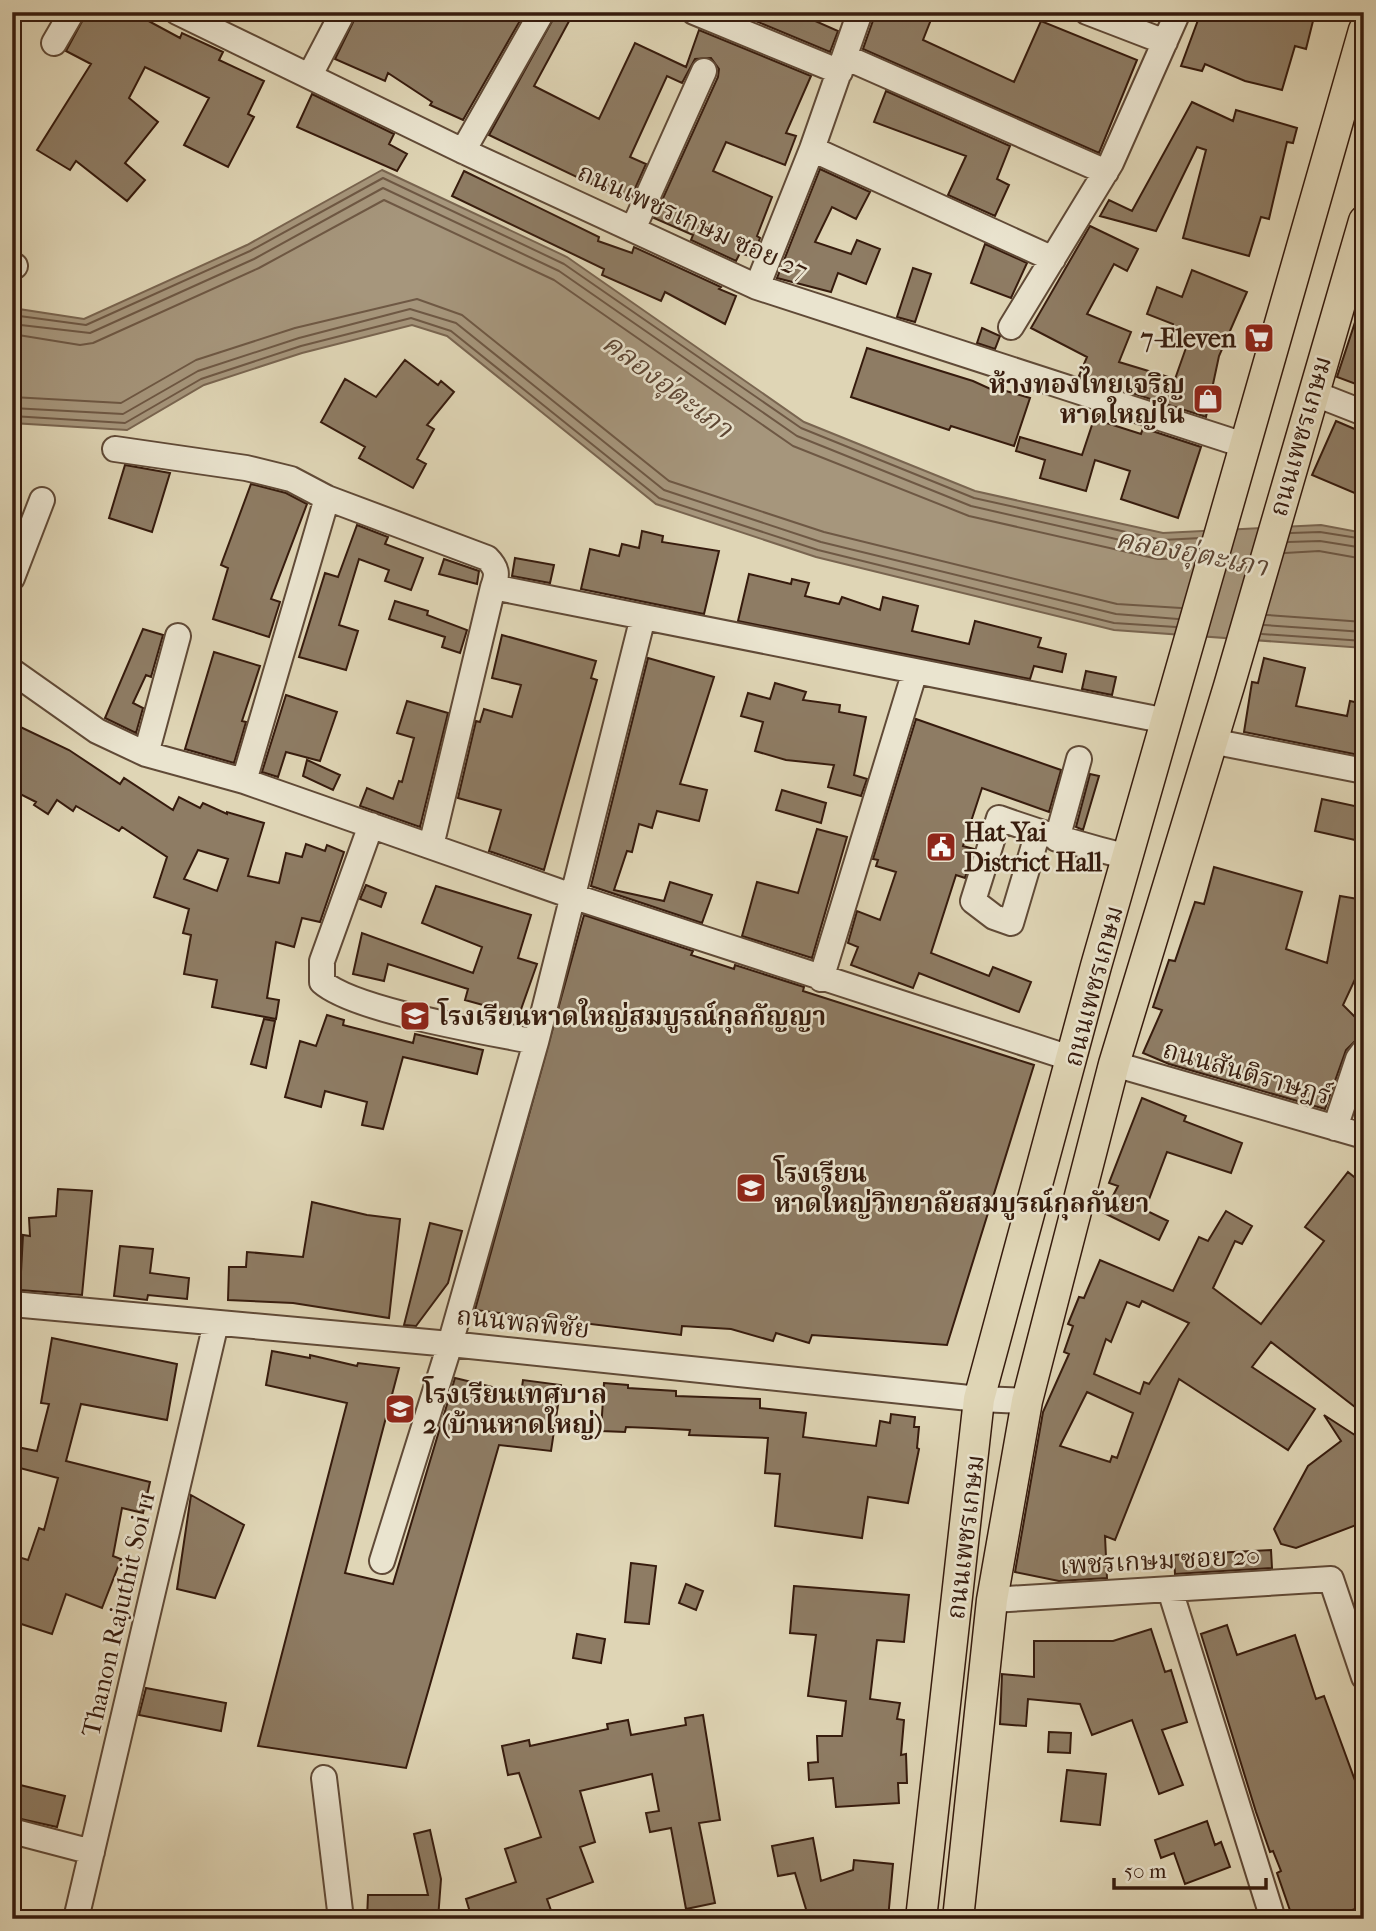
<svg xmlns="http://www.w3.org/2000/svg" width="1376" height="1931" font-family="'IM FELL French Canon','Noto Serif Thai',serif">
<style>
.water{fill:#a6967c;stroke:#796550;stroke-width:2}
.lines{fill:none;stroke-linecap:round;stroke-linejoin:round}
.shore{stroke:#6e5844;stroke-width:2}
.building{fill:#8e7c64;stroke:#361b0d;stroke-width:2;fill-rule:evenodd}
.minor-casing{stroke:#604a37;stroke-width:28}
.major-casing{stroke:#361b0d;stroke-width:33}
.minor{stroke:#eae4cf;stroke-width:24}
.major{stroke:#dfd5b5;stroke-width:30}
.labels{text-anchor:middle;stroke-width:5;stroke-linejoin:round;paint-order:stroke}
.street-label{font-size:26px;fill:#361b0d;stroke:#eae4cf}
.poi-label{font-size:26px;font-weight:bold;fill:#361b0d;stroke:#eae4cf;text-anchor:start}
.water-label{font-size:28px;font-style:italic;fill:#5d4634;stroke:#eae4cf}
</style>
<rect width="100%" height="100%" fill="#dfd5b5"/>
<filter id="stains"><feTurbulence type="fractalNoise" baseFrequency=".00286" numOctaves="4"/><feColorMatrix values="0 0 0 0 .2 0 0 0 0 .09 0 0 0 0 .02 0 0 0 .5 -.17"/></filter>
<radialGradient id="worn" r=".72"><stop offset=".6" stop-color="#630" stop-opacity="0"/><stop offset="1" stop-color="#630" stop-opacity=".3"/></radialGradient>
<!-- water -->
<path class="water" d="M382 170 567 257 804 422 975 491 1163 533 1321 525 1364 533V648L1114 630 816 557 656 504 447 336 412 325 302 353 204 385 127 430 12 423V308L84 319 247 245Z"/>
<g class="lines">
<!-- shore -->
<path class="shore" d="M12 315 86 325 250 251 383 178 564 264 801 428 974 498 1162 540 1201 538
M12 324 90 333 254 259 383 188 559 271 797 436 971 506 1160 549 1199 547
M12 334 80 345 93 343 259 268 384 200 554 280 793 446 969 516 1158 559 1196 558
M12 397 121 403 196 360 295 328 417 299 462 315 669 481 824 532 1117 604 1181 608
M12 408 123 414 198 371 299 338 410 309 456 323 664 490 821 542 1116 614 1178 619
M12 416 125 423 201 379 301 346 411 318 451 331 659 498 818 550 1114 623 1176 627
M1291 533 1320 532 1364 539
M1288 542 1320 541 1364 548
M1285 553 1319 551 1364 559
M1267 615 1364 622
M1264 625 1364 632
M1262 634 1364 641"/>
</g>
<!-- building -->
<path class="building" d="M87 12H132L180 38 182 33 223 52 219 60 264 81 248 114 254 117 228 167 184 145 209 98 145 67 129 98 158 122 125 163 145 180 127 201 76 161 70 170 37 150 91 64 66 51Z
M358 12H525L463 120 430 105 432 102 388 73 385 81 335 59Z
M557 12H574L534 86 599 119 635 43 686 67 699 30 811 76 786 133 796 136 785 165 726 142 713 171 772 197 757 236 760 238 753 257 740 253 736 261 691 240 693 235 654 218 718 77 719 69 711 58 695 59 682 83 667 76 630 157 646 164 629 202 489 135Z
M734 12H795L838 31 830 52Z
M876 12H934L923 40 1014 82 1041 21 1137 60 1099 153 863 49Z
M1201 12H1280L1313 21 1306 49 1295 46 1282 90 1245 81 1205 64 1202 71 1181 66Z
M886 91 1010 146 997 179 1009 185 995 216 948 195 966 156 874 122Z
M312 94 394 134 389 144 407 154 397 171 297 127Z
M1192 102 1233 121 1236 110 1297 128 1293 143 1287 142 1269 219 1261 217 1249 256 1183 238 1206 150 1197 147 1156 231 1100 216 1109 200 1132 211Z
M820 169 870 192 856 219 832 207 815 242 851 254 857 240 880 249 866 284 838 273 831 292 777 278Z
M464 171 599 237 598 241 632 253 634 247 721 287 719 289 736 296 725 324 665 292 661 301 602 275 604 269 452 196Z
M1090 226 1138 249 1127 271 1114 264 1087 314 1131 332 1119 362 1175 379 1187 345 1169 340 1173 324 1147 314 1157 287 1182 297 1192 270 1247 292 1219 356 1206 417 1079 376 1087 357 1031 328Z
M985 244 1027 263 1011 298 971 283Z
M913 268 931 274 915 322 897 317Z
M1362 301H1364V387L1337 377Z
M982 328 1000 336 995 349 977 343Z
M867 348 973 381 997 392 999 389 1030 398 1014 446 951 426 949 430 851 397Z
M405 360 438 385 441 381 454 392 427 425 434 429 417 459 426 464 413 488 359 458 365 447 321 422 345 379 376 397Z
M1094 419 1141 434 1143 428 1201 447 1178 518 1121 499 1130 471 1095 460 1086 491 1040 478 1045 460 1016 451 1020 437 1082 455Z
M1336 421 1364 433V497L1312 475Z
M125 465 170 473 152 532 109 518Z
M251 484 286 493 307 504 271 599 280 602 269 637 213 619 228 568 221 565Z
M357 525 388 537 385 544 423 558 411 590 385 581 389 570 359 559 339 625 358 631 346 670 299 657 325 573 338 577Z
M642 531 663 536 662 542 719 551 704 614 581 589 590 549 619 556 622 544 639 548Z
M515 558 554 565 550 583 512 576Z
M444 559 479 571 477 584 439 574Z
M749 574 791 584 792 579 809 583 805 596 839 604 842 597 880 610 883 597 918 606 912 631 969 644 975 621 1041 638 1038 647 1066 654 1062 672 1034 666 1030 679 738 621Z
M395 601 428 611 427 615 467 630 460 653 442 647 445 637 389 619Z
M143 629 163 635 151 677 146 675 133 703 143 708 136 733 105 718Z
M502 635 596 661 591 678 597 680 544 870 489 851 501 810 458 798 476 721 480 722 484 709 512 717 521 685 492 678Z
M214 652 260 666 242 721 246 722 234 763 185 749Z
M648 658 714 677 680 784 707 790 699 821 657 811 652 828 639 824 632 852 627 851 614 890 664 901 670 882 712 895 702 923 591 886Z
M1264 658 1305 668 1296 706 1347 716 1350 701 1364 704V756L1244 732 1252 682 1258 683Z
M1086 671 1116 677 1112 695 1082 689Z
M775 683 806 692 803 700 840 705 839 712 866 717 854 775 867 779 861 796 828 787 834 765 786 760 755 751 763 722 741 716 748 693 770 699Z
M286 695 337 712 320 761 286 752 278 777 262 772Z
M407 701 448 713 420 827 360 806 367 788 393 799 399 781 402 782 414 738 397 733Z
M916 719 1061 770 1049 812 982 788 963 846 974 849 965 878 956 875 931 953 989 976 993 967 1031 982 1019 1012 919 973 913 988 851 965 858 947 848 943 857 911 880 920 896 872 876 866 878 860 873 859Z
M12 723 69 750 120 784 124 778 173 810 179 797 200 808 203 803 227 814V812L264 823 248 876 279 883 286 853 302 857 306 844 325 851 327 845 344 852 320 922 302 918 294 947 276 942 267 998 279 1000 276 1019 212 1007 217 980 184 974 191 935 183 933 189 909 154 897 167 857 122 827 119 831 76 806 73 811 57 800 48 814 34 805 36 802 12 790ZM198 850 228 859 217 891 184 879Z
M307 760 340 775 333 790 303 776Z
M1090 774 1099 776 1083 830 1076 827Z
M782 790 826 803 821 823 776 810Z
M1322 799 1364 808V842L1315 831Z
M817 829 847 837 812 958 742 936 757 882 798 893Z
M1214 867 1302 892 1286 949 1327 963 1340 896 1364 900V960L1343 1005 1364 1026V1036L1358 1038 1346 1050 1325 1109 1169 1064 1143 1053 1162 1010 1153 1007 1169 960 1175 961 1195 902 1204 904Z
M366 885 386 893 381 907 360 899Z
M436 886 531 915 518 958 537 964 519 1015 465 1000 468 989 388 964 384 981 353 974 362 933 473 973 482 947 422 923Z
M584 915 693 951 691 955 734 969 735 965 804 987 803 991 1034 1065 947 1345 812 1335 809 1343 776 1333 773 1341 731 1329 682 1326 681 1335 475 1310Z
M327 1015 344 1020 343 1025 413 1043 415 1034 483 1050 477 1074 403 1057 383 1129 362 1125 367 1102 325 1091 321 1107 285 1097 300 1041 316 1046Z
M264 1019 275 1021 266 1068 251 1064Z
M1142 1098 1186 1116 1184 1121 1242 1143 1231 1173 1167 1152 1145 1210 1168 1221 1159 1240 1104 1213 1118 1186 1109 1183Z
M1348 1172 1364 1185V1414L1271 1342 1252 1367 1315 1409 1288 1450 1179 1379 1115 1540 1105 1536 1107 1578 1059 1581 1015 1572 1043 1412 1069 1354 1064 1352 1073 1326 1068 1324 1079 1297 1084 1298 1100 1260 1173 1291 1199 1237 1208 1241 1226 1211 1252 1226 1242 1244 1235 1241 1213 1288 1261 1324 1324 1241 1305 1227ZM1142 1301 1189 1323 1149 1384 1144 1382 1140 1394 1094 1374 1106 1339 1111 1342 1127 1302 1139 1307ZM1087 1392 1133 1413 1117 1458 1112 1456 1110 1462 1060 1446Z
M58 1189 92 1191 82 1295 20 1290 23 1235 30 1236 29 1218 56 1216Z
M312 1202 367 1215 400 1219 389 1318 293 1303 228 1300 229 1267H246L247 1252 303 1257Z
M430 1223 462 1231 448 1283 416 1326 404 1325Z
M120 1246 153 1249 150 1273 189 1278 187 1299 148 1295 147 1300 114 1296Z
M52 1338 177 1364 167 1420 81 1404 66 1461 150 1482 143 1513 122 1508 113 1556 121 1559 102 1608 66 1594 52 1634 12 1621V1555L28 1560 39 1528 44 1530 58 1478 12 1466V1446L37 1451 49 1404 41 1403Z
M272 1351 310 1358V1355L357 1366 358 1363 399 1368 345 1573 393 1584 455 1378 521 1394 523 1380 561 1385 551 1451 499 1445 406 1768 258 1746 347 1403 266 1385Z
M604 1383 628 1385V1388L676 1391V1396L760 1399V1408L806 1413 803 1437 876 1446 880 1421 890 1423 891 1414 915 1417 914 1427H919L917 1448 919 1449 908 1503 868 1497 862 1538 775 1526 780 1474 765 1473 768 1438 689 1435 690 1430 652 1428 626 1427 625 1432 601 1431Z
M1324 1415 1364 1441V1522L1296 1548 1281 1544 1274 1529 1308 1466 1341 1441Z
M191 1495 244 1525 215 1598 177 1589Z
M1271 1550 1272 1568 1175 1574 1174 1555Z
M631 1563 656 1566 649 1624 625 1622Z
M686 1584 703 1591 696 1610 679 1603Z
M794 1586 909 1595 904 1642 877 1640 870 1699 900 1703 897 1719 904 1720 901 1755 906 1754 907 1783H898L899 1803 836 1807 833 1778 809 1780 808 1763 818 1762 817 1736H842L846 1701 808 1696 816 1635 790 1633Z
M1227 1625 1237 1655 1295 1635 1316 1699 1324 1696 1364 1805V1906L1326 1919H1293L1277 1873 1281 1871 1273 1851 1270 1852 1256 1812 1201 1634Z
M1151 1629 1165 1672 1171 1670 1187 1722 1162 1730 1183 1785 1159 1794 1132 1720 1092 1735 1080 1704 1028 1699 1026 1726 1000 1724 1002 1674 1034 1677V1641H1113Z
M577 1634 605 1639 601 1663 573 1658Z
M146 1688 226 1703 221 1731 139 1715Z
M703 1715 720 1820 699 1823 715 1903 686 1909 671 1828 650 1832 646 1813 659 1811 652 1774 580 1791 595 1842 580 1847 593 1882 547 1899 554 1919H472L466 1899 516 1882 505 1849 541 1837 519 1773 508 1775 502 1746 529 1740 530 1746 608 1729 607 1724 628 1720 631 1735 686 1725 685 1718Z
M1049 1732 1071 1733 1070 1753 1048 1752Z
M1067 1770 1106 1774 1100 1825 1061 1821Z
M12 1783 65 1796 57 1827 12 1817Z
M1207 1821 1215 1845 1221 1842 1230 1867 1185 1884 1174 1853 1161 1858 1155 1840Z
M430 1830 441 1879 438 1919H367L368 1895H428L414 1834Z
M813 1838 821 1881 853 1870 854 1860 893 1864 888 1919H809L795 1873 778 1876 772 1846Z"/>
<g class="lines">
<!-- minor casing -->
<g class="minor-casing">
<path id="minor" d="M177 12 463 151 757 287 1247 446
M694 12 840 72
M1087 12 1165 42
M54 43 72 12
M845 57 1106 172
M310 75 343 12
M812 149 1053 259
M463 151 542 12
M633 229 704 71
M12 264 15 266
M757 287 812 149 860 12
M1011 327 1111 163 1178 12
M1313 393 1364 413
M115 449 246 468 291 479 327 498 487 558C497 568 498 574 493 587
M12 578 42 500
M12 671 97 731 146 754 244 781 572 896 1073 1059
M1211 741 1364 771
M146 754 178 636
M244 781 327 498
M371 825 322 961V982C355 1011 488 1032 536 1042
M1038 832 1011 923 994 917 973 901 999 818C1041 833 1084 846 1128 857
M1057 839 1079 759
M431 846 493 587 1167 721
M821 979 915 671
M1114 1064 1364 1136
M1335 1128 1358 1059 1364 1051
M12 1304 450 1344 979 1399 1027 1401
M382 1561 450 1344 536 1042 643 617
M1170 1590 1273 1919
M992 1600 1331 1579 1364 1677
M324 1778 341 1919
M12 1831 92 1852
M76 1919 216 1323"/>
</g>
<!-- major casing -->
<g class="major-casing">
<path id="major" d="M921 1919 979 1399 1096 966 1364 30
M958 1919 992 1600 1027 1401 1114 1064 1229 686 1364 221"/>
</g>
<!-- minor -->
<use href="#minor" class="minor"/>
<!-- major -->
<use href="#major" class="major"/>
</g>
<!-- icons -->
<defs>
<g id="supermarket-square" transform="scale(1.575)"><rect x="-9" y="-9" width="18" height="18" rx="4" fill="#8f2418" stroke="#eae4cf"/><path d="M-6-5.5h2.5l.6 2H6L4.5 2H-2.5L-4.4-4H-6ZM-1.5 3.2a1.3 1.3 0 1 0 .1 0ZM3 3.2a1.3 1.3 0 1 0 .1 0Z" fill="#fff"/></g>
<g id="shop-square" transform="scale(1.575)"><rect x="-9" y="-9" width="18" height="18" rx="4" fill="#8f2418" stroke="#eae4cf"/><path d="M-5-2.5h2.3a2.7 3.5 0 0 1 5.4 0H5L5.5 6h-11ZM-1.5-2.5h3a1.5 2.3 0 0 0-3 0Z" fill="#fff"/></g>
<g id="civic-square" transform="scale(1.575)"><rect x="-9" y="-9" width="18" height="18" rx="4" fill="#8f2418" stroke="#eae4cf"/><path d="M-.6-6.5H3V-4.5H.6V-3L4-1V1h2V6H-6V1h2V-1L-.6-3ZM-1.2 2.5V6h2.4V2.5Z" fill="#fff"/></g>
<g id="school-square" transform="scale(1.575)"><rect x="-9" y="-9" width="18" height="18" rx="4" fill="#8f2418" stroke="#eae4cf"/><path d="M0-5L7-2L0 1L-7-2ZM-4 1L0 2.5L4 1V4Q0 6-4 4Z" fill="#fff"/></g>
</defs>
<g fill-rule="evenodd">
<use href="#supermarket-square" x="1259" y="338"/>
<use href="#shop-square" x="1208" y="399"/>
<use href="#civic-square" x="941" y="847"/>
<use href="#school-square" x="415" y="1016"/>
<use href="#school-square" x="751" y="1188"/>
<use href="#school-square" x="400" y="1409"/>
</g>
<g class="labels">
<!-- street labels -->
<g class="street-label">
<text transform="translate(693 221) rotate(24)" y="9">ถนนเพชรเกษม ซอย 27</text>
<text transform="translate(1300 436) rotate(-74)" y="9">ถนนเพชรเกษม</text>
<text transform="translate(1093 986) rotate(-75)" y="9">ถนนเพชรเกษม</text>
<text transform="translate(1247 1072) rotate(16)" y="9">ถนนสันติราษฎร์</text>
<text transform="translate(523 1322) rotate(6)" y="9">ถนนพลพิชัย</text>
<text transform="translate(965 1537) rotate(-83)" y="9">ถนนเพชรเกษม</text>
<text transform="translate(1160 1560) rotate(-3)" y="9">เพชรเกษม ซอย 20</text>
<text transform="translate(118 1614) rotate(-77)" y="9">Thanon Rajuthit Soi 11</text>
</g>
<!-- poi labels -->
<g class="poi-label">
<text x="1236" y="347" text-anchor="end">7-Eleven</text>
<text x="1185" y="393" text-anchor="end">ห้างทองไทยเจริญ<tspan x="1185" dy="30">หาดใหญ่ใน</tspan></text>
<text x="964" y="841">Hat Yai<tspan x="964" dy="30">District Hall</tspan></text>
<text x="438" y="1025">โรงเรียนหาดใหญ่สมบูรณ์กุลกัญญา</text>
<text x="774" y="1182">โรงเรียน<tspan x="774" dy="30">หาดใหญ่วิทยาลัยสมบูรณ์กุลกันยา</tspan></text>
<text x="423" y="1403">โรงเรียนเทศบาล<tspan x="423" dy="30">2 (บ้านหาดใหญ่)</tspan></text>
</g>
<!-- water labels -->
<g class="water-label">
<text transform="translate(668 385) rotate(37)" y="10">คลองอุ่ตะเภา</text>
<text transform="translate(1192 552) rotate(11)" y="10">คลองอุ่ตะเภา</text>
</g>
</g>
<!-- margin -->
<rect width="1376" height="1931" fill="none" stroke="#dfd5b5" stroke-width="42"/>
<rect x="14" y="14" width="1348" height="1903" fill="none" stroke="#361b0d" stroke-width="3.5"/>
<rect x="21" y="21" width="1334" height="1889" fill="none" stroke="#361b0d" stroke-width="2"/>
<!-- scale -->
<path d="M1114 1878v10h152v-10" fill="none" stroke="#361b0d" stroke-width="3.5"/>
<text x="1124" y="1878" font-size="21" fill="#361b0d" stroke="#eae4cf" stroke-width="5" paint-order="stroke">50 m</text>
<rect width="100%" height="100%" filter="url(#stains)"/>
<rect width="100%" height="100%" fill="url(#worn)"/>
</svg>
